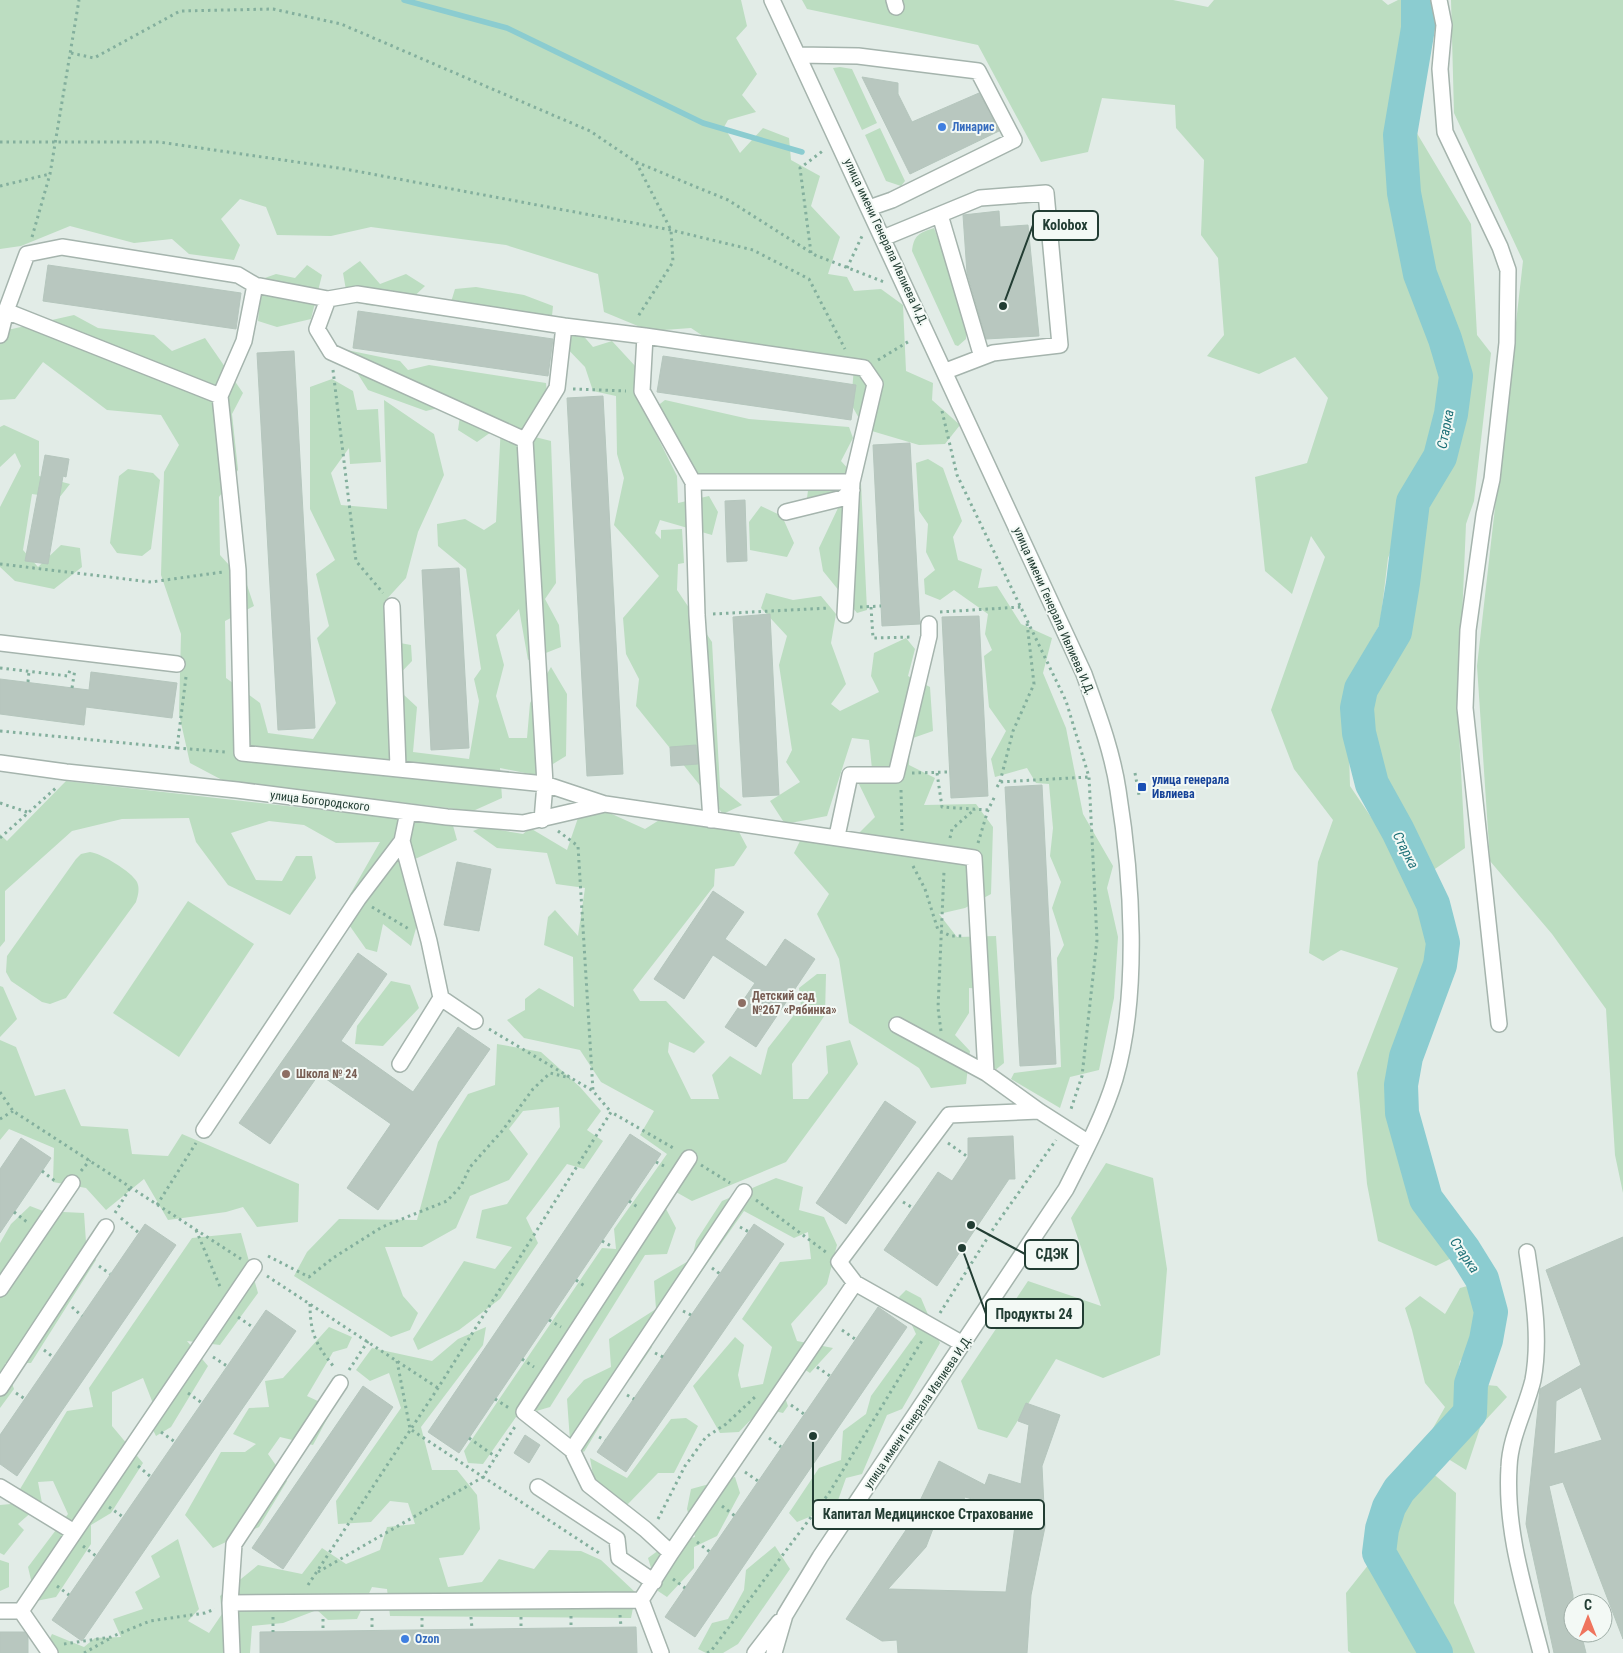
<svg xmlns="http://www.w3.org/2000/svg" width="1623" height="1653" font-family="'Roboto Condensed',sans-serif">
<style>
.green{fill:#bcddc1}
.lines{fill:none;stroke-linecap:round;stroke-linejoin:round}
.stream{stroke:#8bccd0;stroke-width:5.5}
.river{stroke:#8bccd0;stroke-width:34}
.building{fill:#b8c7bf;stroke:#b5c6bd;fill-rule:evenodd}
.minor-casing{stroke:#a5b4ad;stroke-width:18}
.path{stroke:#83af9d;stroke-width:3;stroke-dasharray:2.5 4;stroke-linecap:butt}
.minor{stroke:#fff;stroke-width:15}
.shop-dot{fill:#3f7fe0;stroke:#f3f9f5;stroke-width:2}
.transit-dot{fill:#1a4fb4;stroke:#f3f9f5;stroke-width:2}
.education-dot{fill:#8d6e63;stroke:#f3f9f5;stroke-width:2}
.labels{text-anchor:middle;stroke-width:4;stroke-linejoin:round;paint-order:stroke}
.shop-label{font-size:12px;font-weight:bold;fill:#366cbe;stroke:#f3f9f5;text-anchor:start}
.street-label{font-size:12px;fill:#223d33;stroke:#f3f9f5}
.transit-label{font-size:12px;font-weight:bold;fill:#164399;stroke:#f3f9f5;text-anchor:start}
.education-label{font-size:12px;font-weight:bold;fill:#785e54;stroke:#f3f9f5;text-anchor:start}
.water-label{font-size:14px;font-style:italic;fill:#1e7178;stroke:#f3f9f5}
.leader{fill:none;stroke:#223d33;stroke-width:2}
.callout-dot{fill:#223d33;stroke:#f3f9f5;stroke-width:2}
.callout{fill:#f3f9f5;stroke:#223d33;stroke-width:2}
.callout-label{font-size:14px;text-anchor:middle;font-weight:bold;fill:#223d33}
</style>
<rect width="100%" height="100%" fill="#e2ece7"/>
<!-- green -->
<path class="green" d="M0 0H741L747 26 736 38 757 74 742 95 756 112 728 120 724 127 740 153 763 128 789 138 791 160 820 176 811 206 840 237 828 274 847 277 854 291 881 289 903 305 906 371 933 383 932 400 960 425 945 444 919 445 865 429 851 404 854 367 718 346 691 328 650 331 604 312 598 274 506 245 371 227 331 236 277 235 266 207 240 199 221 219 240 245 234 260 189 254 172 239 134 243 70 226 21 246 0 249Z
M802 0H1173L1208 7 1214 0H1382L1388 5 1398 0H1410L1403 75 1415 130 1471 224 1477 335 1491 353 1474 501 1466 524 1458 712 1465 848 1432 871 1379 781 1365 705 1399 640 1422 502 1449 458 1462 379 1453 348 1444 359 1447 394 1424 468 1388 558 1380 624 1347 683 1350 786 1390 845 1426 929 1429 969 1391 1056 1393 1114 1413 1184 1458 1255 1436 1266 1378 1241 1367 1184 1357 1073 1398 968 1341 950 1323 961 1309 953 1318 862 1333 820 1294 769 1271 710 1325 557 1311 536 1292 594 1265 571 1255 477 1307 463 1328 398 1295 357 1259 374 1207 356 1224 335 1218 258 1201 235 1204 160 1176 128 1175 105 1102 98 1088 152 1041 162 978 45 807 9Z
M1451 0H1623V1193L1615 1155 1606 1009 1552 934 1490 861 1477 666 1523 261 1454 113Z
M840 67 852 69 877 123 862 130 833 68Z
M880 128 905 181 901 186 886 181 865 135Z
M934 228C946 261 969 305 966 339L958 346 955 345 912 251C914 235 919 233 934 228Z
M360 261 380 284 406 274 425 286 402 308 367 305 346 290 343 273Z
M307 265 322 275 311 319 277 327 258 321 262 279 276 274 295 278Z
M476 287 524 295 553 306 552 316 521 328 474 321 451 302 455 289Z
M74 315 98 328 154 335 172 351 205 338 243 393 232 414 238 470 219 497 220 555 247 585 254 606 225 621 226 678 260 703 268 733 313 739 336 703 317 638 329 626 316 574 335 560 310 509V387L332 379 353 391 357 410 378 409 381 462 350 464 349 448 331 473 341 505 387 509 384 400 434 434 444 475 418 532 406 578 384 602 389 641 411 645 412 661 391 683 417 707 413 752 469 759 479 701 474 679 481 669 466 569 438 546 437 524 465 519 484 530 496 522 501 425 477 442 458 430 462 402 426 411 368 390 342 349 400 361 408 370 429 365 546 383 547 394 533 410 535 437 551 441 556 583 545 599 559 625 561 647 528 660 519 609 496 635 504 665 496 696 509 738H527L530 703 551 667 567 694 566 756 535 775 500 768 502 798 473 811 224 781 190 763 179 714 181 634 161 575 164 472 179 445 161 415 107 410 43 362 15 399 0 400V327L12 329Z
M574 325 593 347 612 341 636 367 635 392 677 476 678 503 709 496 718 512 712 535 660 520 655 533 661 539V530L682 529 684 563 678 564 677 590 712 642 720 787 742 805 723 814 636 706 639 679 626 654 623 618 659 576 614 525 624 478 617 454 616 396 593 391 585 367 559 340Z
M665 400 749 419 849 427 853 438 841 461 861 483 867 610 857 613 823 571 819 548 838 508 807 498 810 475H698L656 407Z
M4 425 39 441V476L70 484 59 498 32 494 23 550 38 567 61 545 80 548 82 567 54 589 15 581 0 567V507L21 466 15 453 0 467V427Z
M928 459 943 468 962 521 953 537 958 560 982 569 978 588 997 586 1021 624 1052 638 1043 673 1066 728 1083 814 1113 866 1107 888 1118 937 1114 998 1099 1070 1070 1077 1060 1108 1011 1079 1014 1073 1061 1067 1057 958 1064 945 1052 908 1061 882 1050 856 1053 828 1049 784 1036 783 1027 768 995 777 991 759 1006 731 989 707 984 656 992 650 985 634 988 614 954 590 940 600 925 594 924 579 935 570 926 552 928 524 919 511 916 463Z
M128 469 153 473 160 480 151 549 142 556 117 553 110 543 119 476Z
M761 506 782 516 794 543 787 557 750 550 749 522Z
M766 593 793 600 821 596 836 614 831 643 846 684 831 704 840 711 879 692 871 676 874 653 906 638 915 649 908 676 930 687 933 731 910 739 909 765 935 778 924 805 976 804 993 827 991 894 965 908 939 914 957 937 996 936 1004 1063 994 1071 981 1064 985 989 969 988V1013L955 1035 970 1051 966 1084 931 1088 919 1068 849 1023 839 959 817 914 829 894 794 853 802 837 847 845 875 817 858 782 872 769 869 740 852 738 827 816 785 824 770 801 800 782 786 762 792 750 779 665 787 636 761 608Z
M66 781 367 815 452 822 457 840 404 864 418 921 411 946 383 924 377 952 366 949 340 912 380 842 336 843 304 825 269 821 231 833 256 880 282 881 296 856H312L316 878 290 915 228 885 196 842 189 818 122 819 72 831 5 891V941L0 947V834L7 841Z
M603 810 645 829 664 817 738 830 747 847 734 866 715 869 714 886 633 990 640 1001H666L705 1042 694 1053 669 1042 668 1052 691 1099H719L712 1075 730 1056 761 1075 768 1048 801 1006 799 988 817 974H826L825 1015 792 1064 793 1099H808L828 1073 826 1046 850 1040 858 1064 786 1162 692 1201 676 1192 664 1205 676 1228 667 1254 645 1255 550 1407 516 1417 483 1464 468 1463 464 1451 602 1248 616 1249 614 1229 667 1154 640 1135 654 1111 601 1082 580 1050 524 1038 507 1020 525 1010V999L539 988 574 1007 573 957 544 945 548 917 555 910 578 936 585 888 556 884 547 853 497 848 473 831 483 827 523 834 530 828 567 850 578 818Z
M90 852C101 853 132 872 137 882 140 889 138 895 136 902L66 998 50 1004 42 1002 11 981 6 972 7 956 76 859 81 854Z
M188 901 254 944 179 1057 113 1013Z
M391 981 410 985 419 1008 383 1046 355 1044 357 1026Z
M0 986 3 987 17 1019 0 1037Z
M0 1040 16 1047 35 1096 65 1089 81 1126 128 1129 132 1154 168 1156 182 1134 299 1184 298 1222 257 1227 243 1207 226 1212 168 1220 144 1179 106 1210 86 1188 53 1182 54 1148 9 1129 0 1140Z
M497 1044 541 1052 580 1087 601 1111 587 1130 603 1141 584 1169 567 1164 526 1218 538 1243 500 1299 459 1330 418 1350 413 1339 464 1261 495 1269 512 1247 476 1238 482 1210 507 1204 560 1127 559 1107 523 1111 509 1129 528 1154 509 1180 470 1196 456 1228 422 1247H385L403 1296 418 1313 410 1330 391 1337 294 1276 307 1252 339 1219 417 1220 438 1142 468 1094 495 1085Z
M1106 1163 1153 1178 1167 1269 1160 1355 1103 1378 1056 1359 1007 1438 978 1429 961 1381 1028 1281 1101 1306 1071 1218Z
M776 1178 803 1187 799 1210 824 1217 837 1245 827 1284 791 1324 797 1341 833 1348 810 1373 795 1363 780 1383 788 1406 783 1413 762 1408 739 1432 720 1433 693 1386 735 1337 744 1345 738 1375 741 1388 763 1384 772 1347 742 1319 780 1262 811 1259 808 1232 794 1238 744 1211 662 1328 651 1329 652 1347 631 1378 613 1380 610 1409 584 1452 570 1441 567 1399 584 1380 611 1367 609 1339 656 1309 654 1281 692 1259 696 1241 722 1201Z
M30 1206 43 1211 84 1213 86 1242 96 1260 31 1363H5L14 1389 0 1408V1243L11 1224Z
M241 1233 258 1293 220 1345 187 1341 208 1366 171 1427 156 1436 147 1418 154 1406 143 1378 112 1392V1426L143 1463 111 1513 91 1525V1544L56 1597 36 1601 28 1567 68 1514 53 1481 38 1482 42 1503 18 1524 24 1530 4 1555 0 1553V1505L11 1504 67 1411 93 1407 89 1388 192 1238Z
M1471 1285 1485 1305 1472 1352 1460 1361 1456 1382 1497 1386 1507 1397 1481 1425 1466 1470 1424 1444 1445 1407 1425 1383 1412 1330 1405 1308 1420 1296 1445 1314 1460 1288Z
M906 1290 921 1298 940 1343 902 1409 887 1415 862 1474 846 1478 836 1506 797 1522 789 1513 819 1468 841 1460 843 1431 866 1414 871 1396 916 1334 899 1297Z
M329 1327 352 1337 347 1348 333 1352 307 1396 333 1408 313 1445 280 1437 268 1454 287 1481 259 1527 213 1548 185 1515 221 1452H245L256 1444 233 1434 249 1408 269 1407 265 1381 283 1378Z
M486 1327 483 1345 421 1427 432 1470H457L477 1495 480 1529 463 1555 439 1558 448 1587 482 1582 499 1559 534 1569 549 1550 581 1551 601 1560 636 1593 631 1618 390 1616 387 1589 372 1587 357 1619 328 1620 317 1610 283 1623 252 1626 250 1653H57L49 1640 52 1634 84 1647 95 1638 121 1637 113 1619 143 1609 135 1592 160 1577 151 1556 178 1539 199 1609 188 1621 209 1633 222 1614 220 1596 258 1565 302 1574 322 1548 346 1564 380 1550 387 1527 415 1524 408 1503 390 1501 371 1522 338 1524 336 1501 401 1408 389 1373 370 1381 356 1370 372 1348 432 1361 458 1339Z
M686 1418 698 1426 674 1473H658L627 1505 594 1481 590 1458 627 1478 671 1419Z
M1430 1471 1456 1493 1454 1603 1475 1653H1351L1348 1651 1346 1593 1373 1559 1407 1493Z
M735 1477 740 1493 717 1536 694 1547V1568L667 1597 658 1591 648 1558 670 1542 695 1537 687 1509 691 1489Z
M775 1546 790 1569 738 1644 723 1653H706L698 1649 712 1623 728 1619 744 1590 746 1570Z
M0 1560 9 1563V1587L0 1591Z"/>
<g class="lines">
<!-- stream -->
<path class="stream" d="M404 0 507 28 703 123 802 152"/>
<!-- river -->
<path class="river" d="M1418 0V28L1400 135 1404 193 1420 274 1445 339 1456 376 1451 414 1440 457 1413 502 1403 583 1395 632 1361 689 1357 708 1359 733 1372 784 1398 831 1433 904 1443 943 1440 965 1406 1057 1401 1085 1402 1113 1426 1199 1464 1250 1482 1279 1491 1312 1486 1340 1471 1384 1470 1413 1399 1490 1389 1507 1382 1529 1379 1553 1436 1653"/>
</g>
<!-- building -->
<path class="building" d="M862 77 898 83V94L912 122 979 93 999 131 910 174Z
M999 211 1000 227 1028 225 1039 336 986 339 967 273 963 215Z
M48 265 241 293 236 329 43 301Z
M358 311 553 339 548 376 353 348Z
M294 351 315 728 278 730 257 353Z
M663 356 856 385 851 420 657 392Z
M603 396 623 774 587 776 567 398Z
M910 443 920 624 882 626 873 445Z
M45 455 69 459 66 477 63 476 48 564 25 561Z
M745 500 747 561 727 562 725 501Z
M459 568 469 748 431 750 422 570Z
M770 614 779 795 743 797 733 617Z
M979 616 988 796 951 798 942 617Z
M91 672 177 683 172 718 86 707 84 725 0 714V679L89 690Z
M696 745 698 764 671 766 670 747Z
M1042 785 1056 1064 1020 1066 1005 787Z
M457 862 491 869 479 931 444 925Z
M713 891 744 912 725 939 766 967 785 939 815 959 756 1047 725 1027 755 983 713 955 684 999 654 979Z
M358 953 387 974 341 1041 413 1092 458 1027 490 1049 378 1210 347 1188 391 1124 319 1074 270 1144 239 1123Z
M885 1101 916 1122 846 1224 816 1203Z
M630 1134 661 1154 459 1453 428 1432Z
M1013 1136 1015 1179H1009L937 1286 884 1250 938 1172 952 1181 968 1157V1138Z
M21 1138 51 1158 0 1233V1169Z
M145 1224 176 1245 17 1476 0 1464V1435Z
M754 1224 784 1244 626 1472 597 1452Z
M1623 1237V1639L1563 1482 1549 1486 1573 1595V1633H1581L1586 1653H1554L1526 1524 1540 1389 1581 1365 1546 1270ZM1581 1387 1602 1440 1554 1454 1556 1401Z
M878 1307 907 1327 695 1637 665 1617Z
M266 1310 296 1331 82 1641 52 1620Z
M363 1386 393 1407 283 1569 252 1548Z
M1026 1403 1060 1415 1042 1466 1045 1527 1031 1595 1027 1653H898L897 1640 882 1641 846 1619 906 1530 939 1461 985 1485 989 1474 1021 1484 1029 1425 1018 1421ZM965 1497 1017 1511 1006 1592 888 1589 926 1547 942 1505 959 1510Z
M525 1435 540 1445 529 1463 514 1453Z
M636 1627 637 1653H260V1632Z
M0 1632H24L28 1637V1653H0Z"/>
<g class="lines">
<!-- minor casing -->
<g class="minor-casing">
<path id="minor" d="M772 0 1084 674C1097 711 1112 750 1118 790 1132 877 1140 993 1115 1079 1103 1118 1084 1153 1066 1189L820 1557 785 1615 774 1653
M894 0 896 7
M1439 0 1444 25 1440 69 1445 132 1500 247 1508 270 1507 343 1492 479 1484 515 1468 630 1465 708 1499 1024
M798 55 858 56 978 71 1014 140 892 200 869 208
M940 215 982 357
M883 238 980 198 1046 193 1060 345 993 353 946 371
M255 285 328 299
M6 311 220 396
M564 326 645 336
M0 335 6 311 27 254 62 247 238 275 255 285 244 341 220 396 238 570 242 753 545 784 605 804
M525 440 557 388 564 326 357 294 328 299 317 329 331 352 525 440 545 784 542 820
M693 482H852L875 384 864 368 645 336 642 391 693 482 697 615 711 820
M786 512 843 498 852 490
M392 606 398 767
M845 615 852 482
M0 643 177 664
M0 763 66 772 237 790 447 817 523 823 605 804 974 858 986 1073
M837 836 850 775H896L929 636V624
M402 841 429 941 441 998 475 1021
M897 1025 986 1073 1039 1111 1089 1143
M400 1064 441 998
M204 1130 358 899 402 841 408 812
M1527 1252C1533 1294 1541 1337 1533 1380 1526 1409 1510 1437 1509 1467 1505 1531 1525 1591 1541 1653
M0 1289 72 1183
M963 1344 855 1283 839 1262 949 1115 1039 1111
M0 1388 106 1227
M572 1450 744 1192
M0 1487 74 1532
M538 1487 617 1539 619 1558 654 1582
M671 1553 645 1529 589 1485 572 1450 524 1412 689 1158
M230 1603 234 1544 340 1383
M0 1611H21L50 1653
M21 1611 254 1267
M232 1653 230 1603 641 1600
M661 1653 641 1600 671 1553 855 1283
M755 1653 779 1622"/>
</g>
<!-- path -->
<path class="path" d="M71 53 94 58 180 11 273 9 341 24 590 131 636 162 671 230 673 262 637 318
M0 142H159L345 169 671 230 753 250 809 279 845 349
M636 162 728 200 815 255 884 282
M0 186 50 174
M32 237 50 174 79 0
M811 253 800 168 824 150
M847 268 863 234
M878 360 911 340
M333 370 356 561 383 593
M573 389 626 391
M942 411 957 475 1066 701 1089 777 1097 940 1082 1076 1070 1112
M0 564 151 582 223 572
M860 607 881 606
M871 607 873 638 913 637
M940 612 1021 607
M713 614 829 608
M0 668 68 676 71 667
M186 677 177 748 226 752
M28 682 29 671
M72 688 75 669
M0 731 177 748
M912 773 949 772
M937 773 942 807 988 810
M1135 773 1139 795
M1000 782 1013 731 1034 684 1027 623
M997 787 1000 782 1088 777
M901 790 902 831
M0 803 27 812
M558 831 578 846 593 1091 611 1112
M0 838 57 787
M950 838 952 829 975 809
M978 843 988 810 995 796
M913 866 925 889 938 930 951 936H964
M372 907 409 929
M489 1029 593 1091
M941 1031 938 1008 944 871
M0 1092 13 1111 241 1259
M0 1119 13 1111
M948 1143 968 1157
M656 1162 664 1166
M701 1165 730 1183
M42 1171 55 1181
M81 1171 90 1160
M756 1200 827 1253
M629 1201 639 1208
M903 1202 913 1208
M157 1205 196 1143
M14 1212 27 1222
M115 1213 130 1188
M121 1218 139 1233
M740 1227 749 1232
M196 1230 221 1289
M602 1241 613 1247
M268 1256 309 1277 333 1258 382 1227 447 1201 461 1186 470 1167 502 1131 533 1089 550 1073 570 1078
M99 1266 110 1274
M712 1268 720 1274
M267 1276 438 1388
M576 1280 586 1287
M310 1304C310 1333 316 1345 334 1367
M72 1307 82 1316
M683 1311 691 1315
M940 1313 995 1226 1056 1140
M238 1317 254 1328
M549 1320 561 1327
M842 1330 855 1339
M44 1350 53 1357
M655 1353 663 1357
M213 1357 227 1366
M522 1359 534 1367
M397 1361 410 1429 602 1555
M817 1367 830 1376
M349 1370 368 1341
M16 1393 25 1399
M188 1393 202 1403
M627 1395 634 1399
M495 1399 509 1408
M791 1405 804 1414
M161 1432 175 1442
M599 1437 605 1440
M469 1438 496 1457
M769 1438 781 1447
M138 1466 151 1477
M745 1472 758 1481
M722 1506 735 1516
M109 1507 123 1517
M658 1519 685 1466 706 1437 726 1424 755 1397
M697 1542 710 1552
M83 1546 96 1556
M318 1572 483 1477 516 1425
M673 1579 685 1588
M308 1585 438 1388 611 1112 675 1149
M57 1586 69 1595
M620 1615 621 1627
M571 1616V1628
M273 1617V1632
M471 1617 472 1629
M521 1617V1628
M372 1618V1630
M422 1618V1630
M323 1619V1631
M64 1644 111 1637 150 1621 205 1613 215 1609
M84 1653 109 1639
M707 1653 711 1651 829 1493 923 1339"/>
<!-- minor -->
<use href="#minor" class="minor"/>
</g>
<!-- markers -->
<g class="shop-dot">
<circle cx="942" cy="127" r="5"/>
<circle cx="405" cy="1639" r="5"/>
</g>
<rect class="transit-dot" x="1137" y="782" width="10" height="10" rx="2.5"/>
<g class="education-dot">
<circle cx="742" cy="1003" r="5"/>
<circle cx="286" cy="1074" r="5"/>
</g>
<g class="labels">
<!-- shop labels -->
<g class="shop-label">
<text x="952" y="131">Линарис</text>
<text x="415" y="1643">Ozon</text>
</g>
<!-- street labels -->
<g class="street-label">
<text transform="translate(886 242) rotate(65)" y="4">улица имени Генерала Ивлиева И.Д.</text>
<text transform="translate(1054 611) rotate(66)" y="4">улица имени Генерала Ивлиева И.Д.</text>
<text transform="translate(320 801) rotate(7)" y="4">улица Богородского</text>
<text transform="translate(918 1412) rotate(-56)" y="4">улица имени Генерала Ивлиева И.Д.</text>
</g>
<!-- transit labels -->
<g class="transit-label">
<text x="1152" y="784">улица генерала<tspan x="1152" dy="14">Ивлиева</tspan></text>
</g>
<!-- education labels -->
<g class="education-label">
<text x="752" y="1000">Детский сад<tspan x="752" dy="14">№267 «Рябинка»</tspan></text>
<text x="296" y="1078">Школа № 24</text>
</g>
<!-- water labels -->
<g class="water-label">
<text transform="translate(1445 429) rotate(-79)" y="5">Старка</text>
<text transform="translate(1406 850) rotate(63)" y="5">Старка</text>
<text transform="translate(1465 1255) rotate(55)" y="5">Старка</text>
</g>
</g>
<!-- callouts -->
<path class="leader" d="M1003 306L1033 225M971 1225L1025 1254M962 1248L986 1314M813 1436L813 1514"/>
<g class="callout-dot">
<circle cx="1003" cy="306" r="5"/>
<circle cx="971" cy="1225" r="5"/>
<circle cx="962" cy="1248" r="5"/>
<circle cx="813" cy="1436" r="5"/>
</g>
<g class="callout">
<rect x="1033" y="211" width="65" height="29" rx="5"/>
<rect x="1025" y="1240" width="53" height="29" rx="5"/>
<rect x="986" y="1299" width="97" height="29" rx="5"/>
<rect x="813" y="1500" width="231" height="29" rx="5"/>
</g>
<g class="callout-label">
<text x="1065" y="230">Kolobox</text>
<text x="1052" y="1259">СДЭК</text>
<text x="1034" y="1319">Продукты 24</text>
<text x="928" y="1519">Капитал Медицинское Страхование</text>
</g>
<!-- north arrow -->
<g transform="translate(1588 1618)"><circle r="24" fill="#f3f9f5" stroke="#9faea7"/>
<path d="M0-4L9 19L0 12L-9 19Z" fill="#ef745d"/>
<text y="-8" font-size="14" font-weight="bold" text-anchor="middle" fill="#223d33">С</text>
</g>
</svg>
